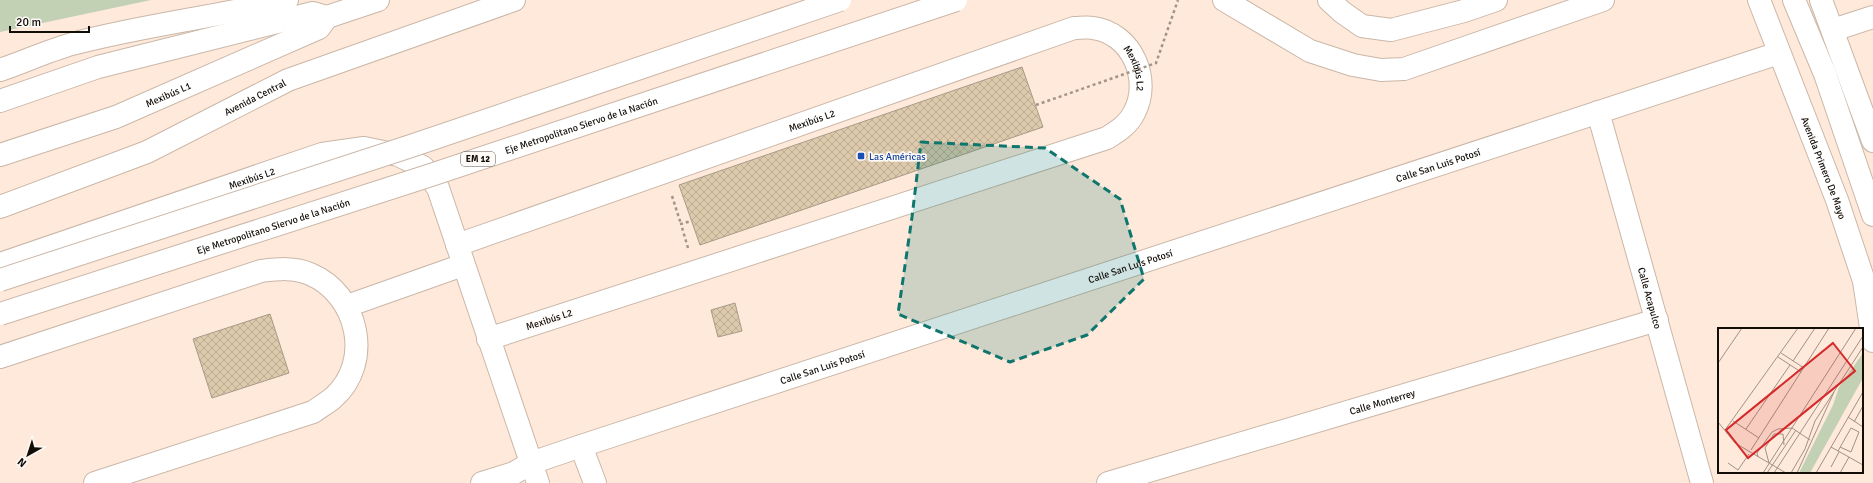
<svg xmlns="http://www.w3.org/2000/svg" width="1873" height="483" font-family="Signika,sans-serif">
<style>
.grass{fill:#c2d1b4}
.building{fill:url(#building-cross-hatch);stroke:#a79b88}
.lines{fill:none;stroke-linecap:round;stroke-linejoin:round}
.minor-casing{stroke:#cab7a8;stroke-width:24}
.highway-casing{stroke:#cab7a8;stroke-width:24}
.path{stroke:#a4958a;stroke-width:2.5;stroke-dasharray:3 3;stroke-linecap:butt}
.minor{stroke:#fff;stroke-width:22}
.highway{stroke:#fff;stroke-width:22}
.highway-bridge-casing{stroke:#cab7a8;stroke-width:24;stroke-linecap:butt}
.path-bridge{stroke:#a4958a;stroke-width:2.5;stroke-dasharray:3 3;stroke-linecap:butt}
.highway-bridge{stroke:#fff;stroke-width:22}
.marked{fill:#0f766e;fill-opacity:0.2;stroke:#0f766e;stroke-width:3;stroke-dasharray:8 5;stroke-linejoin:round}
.transit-dot{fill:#1a4fb4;stroke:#fefaf7;stroke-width:1.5}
.labels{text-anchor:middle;stroke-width:3.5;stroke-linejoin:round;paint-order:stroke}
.shield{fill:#fefaf7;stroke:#5a5450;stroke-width:1}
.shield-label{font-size:9px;font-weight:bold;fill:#130d08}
.street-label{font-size:10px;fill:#130d08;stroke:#fefaf7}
.transit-label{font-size:10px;fill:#164399;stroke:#fefaf7;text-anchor:start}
.inset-road{fill:none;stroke:#a09186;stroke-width:1}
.view{fill:#d62828;fill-opacity:0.15;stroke:#d62828;stroke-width:2}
.inset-edge{fill:none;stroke:#130d08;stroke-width:2}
</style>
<defs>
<pattern id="building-cross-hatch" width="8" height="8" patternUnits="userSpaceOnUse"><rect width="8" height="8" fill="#ddcaac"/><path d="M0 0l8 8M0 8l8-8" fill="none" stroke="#bdac92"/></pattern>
</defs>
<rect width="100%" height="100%" fill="#fee9da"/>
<!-- grass -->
<path class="grass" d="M0 0H151L0 32Z"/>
<!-- building -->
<path class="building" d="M1022 67 1043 127 700 245 679 185Z
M735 303 742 331 718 337 711 310Z
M270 314 289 373 212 398 193 339Z"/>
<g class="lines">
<!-- minor casing -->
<g class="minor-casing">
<g id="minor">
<path d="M1833 30 1873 17"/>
<path d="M0 101 98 67 313 13 327 17 378 0"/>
<path id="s1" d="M1598 112 1702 483"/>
<path id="s2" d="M0 155 116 117 319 28 327 17"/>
<path id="s3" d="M457 245 1074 28C1080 28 1087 27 1093 28 1132 33 1152 80 1134 113 1128 125 1118 131 1107 138L488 339"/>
<path id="s4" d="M0 264 322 154 364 148 398 155 423 167 438 188 538 483"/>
<path d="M347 306 463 265"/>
<path d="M0 357 261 271C278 269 294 267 310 274 358 294 374 362 333 398 327 403 320 407 313 412L95 483"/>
<path d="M581 446 595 483"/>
<path id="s5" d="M482 483 514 473 531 463 581 446 1779 53"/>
<path id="s6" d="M1108 483 1657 320"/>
</g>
</g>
<!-- highway casing -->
<g class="highway-casing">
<g id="highway">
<path d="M1224 0 1310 51 1353 65 1381 70 1404 69 1603 0"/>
<path d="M1329 0 1342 12 1362 26 1391 30 1464 11 1496 0"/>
<path id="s7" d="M1759 0 1837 200 1864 281 1873 341"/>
<path d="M1794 0 1825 74 1873 215"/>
<path d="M1821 0 1873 141"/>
<path d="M0 70C24 62 47 51 72 44 143 25 216 17 287 0"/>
<path id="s8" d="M0 207 147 152 288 80 514 0"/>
</g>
</g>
<!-- path -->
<path class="path" d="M672 196 681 224
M688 248 681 224 691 221"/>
<!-- minor -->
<use href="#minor" class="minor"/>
<!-- highway -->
<use href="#highway" class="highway"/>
<!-- highway-bridge casing -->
<g class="highway-bridge-casing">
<g id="highway-bridge">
<path d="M0 280 411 146 840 0"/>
<path id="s9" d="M0 314 431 175 956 0"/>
</g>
</g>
<!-- path-bridge -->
<path class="path-bridge" d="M1036 105 1156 63 1178 0"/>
<!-- highway-bridge -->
<use href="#highway-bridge" class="highway-bridge"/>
</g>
<!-- marked area -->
<path class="marked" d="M921 142 1045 148 1120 199 1144 279 1087 335 1010 362 898 314 912 217Z"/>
<!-- markers -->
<rect class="transit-dot" x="857" y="152" width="8" height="8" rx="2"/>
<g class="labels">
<!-- shield labels -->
<rect class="shield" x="461" y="152" width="34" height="14" rx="3"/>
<g class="shield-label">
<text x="478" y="162">EM 12</text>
</g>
<!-- street labels -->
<g class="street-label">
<text dy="4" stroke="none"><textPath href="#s3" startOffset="736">Mexibús L2</textPath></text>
<text dy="4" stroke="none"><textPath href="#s2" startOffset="179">Mexibús L1</textPath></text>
<text dy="4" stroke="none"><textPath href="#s8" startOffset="278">Avenida Central</textPath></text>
<text dy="4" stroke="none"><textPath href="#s3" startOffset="376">Mexibús L2</textPath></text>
<text dy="4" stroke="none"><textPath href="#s9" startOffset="611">Eje Metropolitano Siervo de la Nación</textPath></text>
<text dy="4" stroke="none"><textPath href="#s5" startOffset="1008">Calle San Luis Potosí</textPath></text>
<text dy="4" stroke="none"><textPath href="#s7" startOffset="180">Avenida Primero De Mayo</textPath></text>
<text dy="4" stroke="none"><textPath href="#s4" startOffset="266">Mexibús L2</textPath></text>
<text dy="4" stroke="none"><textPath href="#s9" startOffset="287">Eje Metropolitano Siervo de la Nación</textPath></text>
<text dy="4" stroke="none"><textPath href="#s5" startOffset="684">Calle San Luis Potosí</textPath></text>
<text dy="4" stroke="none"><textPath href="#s1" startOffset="193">Calle Acapulco</textPath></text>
<text transform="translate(549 319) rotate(-18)" y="4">Mexibús L2</text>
<text dy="4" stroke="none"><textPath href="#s5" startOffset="360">Calle San Luis Potosí</textPath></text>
<text dy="4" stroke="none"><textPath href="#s6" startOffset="286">Calle Monterrey</textPath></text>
</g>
<!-- transit labels -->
<g class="transit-label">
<text x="869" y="160">Las Américas</text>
</g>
</g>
<!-- overview -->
<g transform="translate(1718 328)">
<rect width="145" height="145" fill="#fee9da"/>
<path d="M145 25V50L92 145H81L115 77 121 59Z" fill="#c2d1b4"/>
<path class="inset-road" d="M63 25 86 40M60 29 83 44M75 33 97 0M0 35 24 0M130 89 145 99M15 93 41 110M0 94 17 115 68 145M136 94 145 78M28 101 72 37M7 102 80 0M113 119 145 137M33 122 111 0M120 123 133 100 141 104 133 124 122 119M40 129 39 125 54 104 60 101 74 100 92 112M10 135 20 142 31 126M51 135 47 120 56 106H65L66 117M113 139 121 124M45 145 138 0M49 145 78 102M56 145 145 8M73 145 87 121 97 93 145 19M79 145 116 64M98 145 145 64M122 145 131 129"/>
<path class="view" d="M115 15 137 43 30 130 8 102Z"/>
<rect width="145" height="145" class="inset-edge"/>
</g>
<!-- north arrow -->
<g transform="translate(28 455) rotate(219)" stroke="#fefaf7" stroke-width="3" paint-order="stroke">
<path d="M0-3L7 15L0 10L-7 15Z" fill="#130d08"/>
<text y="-6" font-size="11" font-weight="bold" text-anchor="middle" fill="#130d08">N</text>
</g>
<!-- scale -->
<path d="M10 26v6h79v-6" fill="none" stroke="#130d08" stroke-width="2"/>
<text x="16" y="26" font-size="12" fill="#130d08" stroke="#fefaf7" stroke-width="3" paint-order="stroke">20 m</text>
</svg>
